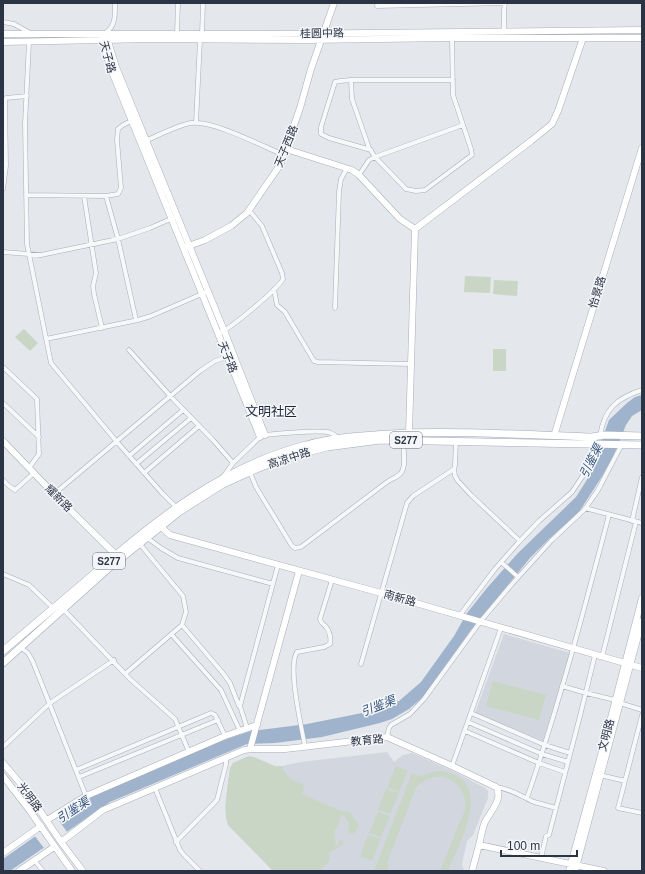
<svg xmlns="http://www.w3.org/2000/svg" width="645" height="874" font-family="Helvetica,'Noto Sans SC',sans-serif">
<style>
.built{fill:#d2d6de}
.green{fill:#c9d6c5}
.water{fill:#9fb4cc}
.pier{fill:#e4e7ec}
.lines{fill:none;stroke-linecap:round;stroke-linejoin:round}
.street-casing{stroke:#a9aeb7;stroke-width:5}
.secondary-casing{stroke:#a9aeb7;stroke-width:7}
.primary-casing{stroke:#a3abb8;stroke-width:8}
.street{stroke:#f7f8fa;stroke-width:4}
.secondary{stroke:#fff;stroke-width:6}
.primary{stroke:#fff;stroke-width:7}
.labels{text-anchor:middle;stroke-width:3;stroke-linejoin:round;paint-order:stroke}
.shield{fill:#f4f6f9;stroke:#676e7b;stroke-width:1}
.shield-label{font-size:10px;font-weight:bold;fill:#2b3445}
.street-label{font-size:11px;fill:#2b3445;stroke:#f4f6f9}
.water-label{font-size:12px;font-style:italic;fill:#34527a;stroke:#f4f6f9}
.quarter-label{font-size:13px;fill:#1d2536;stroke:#f4f6f9}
</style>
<rect width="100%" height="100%" fill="#e4e7ec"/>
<!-- built -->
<path class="built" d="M504 634 570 653 543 741 475 713Z
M387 752 394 762 403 755 412 753 453 771 485 788 488 791V798L473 835 467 841 462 864 464 871H273L228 825 226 818 225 807 230 768 233 763 249 756 255 757 277 767 301 762Z"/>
<!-- green -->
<path class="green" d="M465 276 491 277 490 293 464 292Z
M494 280 518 281 517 296 493 294Z
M24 329 38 343 30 351 15 337Z
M493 349H506V371H493Z
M493 681 546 695 539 720 486 706Z
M249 756C260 758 271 768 282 766 285 775 293 783 303 783L304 788 302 794 341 811 350 812 359 826 354 833 348 834C350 823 349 820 341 814L338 827 334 831 336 846 338 845 339 841 342 840 344 844 329 853 330 860 320 871H273L228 825C223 806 228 787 230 768L233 763Z
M396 766 408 771 399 792 387 787Z
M436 771C498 774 461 839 448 871H440C446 857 452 842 457 828 460 822 463 816 465 810 468 796 458 780 443 777 432 776 423 780 416 788L388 860V871H374L412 773 421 776Z
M386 789 399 793 390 814 378 810Z
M378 812 390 816 381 837 369 833Z
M368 835 381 839 372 861 360 856Z"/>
<!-- water -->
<path class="water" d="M642 395V410L632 416 626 425 612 459 601 478 579 512 548 540 530 558 471 630 423 697 409 709 392 719 380 723 322 737 275 743 247 744 110 802 10 871H3V859L91 797 220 741 251 731 307 724 372 711 386 706 399 701 406 695 421 682 454 636 467 613 487 588 518 553 576 497 588 478 609 420 627 403 635 397Z"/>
<!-- pier -->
<path class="pier" d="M58 819 67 832 44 848 34 835Z"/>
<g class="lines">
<!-- street casing -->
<g class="street-casing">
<path id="street" d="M378 3 377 6 505 3
M3 22 14 24 30 33
M504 32V10L505 3
M105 33C116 27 115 14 115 3
M177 33 178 3
M202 34 203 3
M29 42 25 124 27 244 51 363 117 442 162 493 176 507
M351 80 352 99 369 148 375 157 406 189 416 191 425 190 472 155 471 149 453 95 452 38
M196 123 200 40
M145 141C157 136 178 125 191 123 213 120 262 146 284 155
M371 150 329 138 321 134V127L335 82 340 81 351 80H453
M359 175 369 160 375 157 463 125
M3 189 6 166 5 100 6 98 27 96
M26 195 106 196 118 194 121 188 117 140 118 129 123 125 133 120
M84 196 96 273 93 286 94 294 102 328
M106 196 118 239 136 320
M3 252 41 255 55 252 118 239 150 228 173 218
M274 289 277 305 285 312 314 361 318 362 411 364
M335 308 339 192 341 179 347 168
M218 334C230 329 278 289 283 279L282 273 262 226 249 210
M46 339 138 320 151 316 204 293
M129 350 173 399 213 440 233 463
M3 367 37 399 39 454 29 468
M3 403 39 437
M600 436C604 409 617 398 642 390
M129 456 183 410
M136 464 191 418
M454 469 455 476 458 481 471 495 520 541
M250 472 256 487 292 546 295 548 301 547 387 482C391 479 398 477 401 473 407 465 403 449 403 440
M144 473 199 426
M223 477 233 463 260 437 265 435C277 434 320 429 331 433 334 434 336 436 338 438
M3 480 9 486 15 490 34 473
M54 494 200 371 215 361 229 356
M585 508 642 523
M632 521 642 477
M146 537 161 548 178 558 273 584
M501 562 518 577
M3 574 29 585 53 608
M63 609 130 679 175 719 189 752
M460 615 495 569 518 543 539 521 572 492 582 477 587 467 594 444
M182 625 222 672 230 683 239 706
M172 635 221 690 240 731
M20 647 28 653 33 662 86 796
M602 657 636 522
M361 664 407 503 413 496 454 469 455 465 456 441
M126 673 182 625 186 612 183 596 139 543
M562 686 586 693 615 700
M620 703 642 710
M471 713 545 745 570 753
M642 715 618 808 642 813
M468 722 542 754 568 762
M247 728 240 706 278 565
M465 731 539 763 565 772
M387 737 389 728 391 725 410 714 424 699 480 622 512 584 551 541 585 509 598 490 622 444
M3 747 50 703 114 660
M305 747C302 728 287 667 297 652L324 647 330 644C331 639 330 631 326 627 324 624 321 624 320 619L332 580
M452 766 501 628
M76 770 211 713 215 715 225 736
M600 775 625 781
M79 777 218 720
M496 787C512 789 520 796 534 802 541 804 549 806 556 808
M155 788 180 850 184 855 200 871
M527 798C559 705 584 610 609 515
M176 842 217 800 226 764V758
M541 858 546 836 549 835 580 716 595 655
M34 860 43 871"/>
</g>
<!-- secondary casing -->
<g class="secondary-casing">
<path id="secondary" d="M3 34H267L642 30
M102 38 110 67 260 437
M107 38 116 67 223 328 265 435
M3 42 152 39 309 40 452 38H642
M286 149 352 170 359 175 400 219 415 229
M186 247 205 240 231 226 247 213 280 165 300 108 311 69 334 3
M409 433 415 229 531 141 552 124 558 111 583 38
M554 436 642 148
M3 441 54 494 116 555
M160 526 170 535 181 538 381 593 642 668
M250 749 299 571
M3 763 26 790 61 842 83 871
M3 776 30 811 72 871
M47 820 86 796 225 736 257 725
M61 842 103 810 244 750 252 749H285L303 747 387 737 452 766 496 787C504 798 490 812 485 822 482 829 481 837 479 845L604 871
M3 853 41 826
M19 871 54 847
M472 871 479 845
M569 871 606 737 642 598
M575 871 642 621"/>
</g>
<!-- primary casing -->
<g class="primary-casing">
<path id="primary" d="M3 651C34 625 65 598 96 572 158 518 224 466 306 445 338 436 373 435 407 433 469 431 530 435 592 437L605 435 642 436
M3 663 110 567 179 512 223 484 261 467 292 456 327 447 380 440 642 445"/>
</g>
<!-- street -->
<use href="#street" class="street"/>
<!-- secondary -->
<use href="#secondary" class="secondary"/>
<!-- primary -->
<use href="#primary" class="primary"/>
</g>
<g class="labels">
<!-- shield labels -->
<g class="shield">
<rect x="390" y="432" width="32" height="16" rx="3"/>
<rect x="93" y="553" width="32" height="16" rx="3"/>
</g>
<g class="shield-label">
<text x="406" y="444">S277</text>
<text x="109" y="565">S277</text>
</g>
<!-- street labels -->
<g class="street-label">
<text transform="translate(322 33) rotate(-1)" y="4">桂圆中路</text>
<text transform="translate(108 57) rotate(75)" y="4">天子路</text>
<text transform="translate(286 146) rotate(-68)" y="4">天子西路</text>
<text transform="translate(597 292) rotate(-73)" y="4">怡景路</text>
<text transform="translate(228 357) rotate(68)" y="4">天子路</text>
<text transform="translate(289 458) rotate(-18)" y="4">高凉中路</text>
<text transform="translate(59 498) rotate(45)" y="4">耀新路</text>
<text transform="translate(400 598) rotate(16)" y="4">南新路</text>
<text transform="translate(606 735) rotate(-75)" y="4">文明路</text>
<text transform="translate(367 740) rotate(-6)" y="4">教育路</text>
<text transform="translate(30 797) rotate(54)" y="4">光明路</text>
</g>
<!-- water labels -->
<g class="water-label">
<text transform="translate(591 461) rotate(-63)" y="4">引鉴渠</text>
<text transform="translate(378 706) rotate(-21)" y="4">引鉴渠</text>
<text transform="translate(73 810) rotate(-33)" y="4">引鉴渠</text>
</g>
<!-- quarter labels -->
<g class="quarter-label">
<text x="271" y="416">文明社区</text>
</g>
</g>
<!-- border -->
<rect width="645" height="874" fill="none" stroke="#2b3445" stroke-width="8"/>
<!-- scale -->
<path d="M501 850v6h76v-6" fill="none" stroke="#2b3445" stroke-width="2"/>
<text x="507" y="850" font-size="12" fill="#2b3445" stroke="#f4f6f9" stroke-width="3" paint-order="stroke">100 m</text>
</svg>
